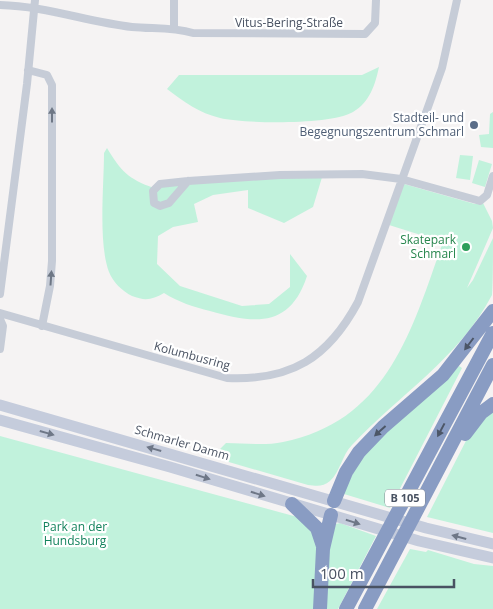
<svg xmlns="http://www.w3.org/2000/svg" width="493" height="609" font-family="'Open Sans',sans-serif">
<style>
.green{fill:#c1f2dc}
.lines{fill:none;stroke-linecap:round;stroke-linejoin:round}
.street{stroke:#c6ccd7;stroke-width:8}
.secondary{stroke:#c5ccdc;stroke-width:11}
.highway{stroke:#899cc3;stroke-width:14}
.oneway{fill:#6e7785}
.oneway2{fill:#4c5667}
.oneway3{fill:#6e7787}
.service-dot{fill:#5c6f8a;stroke:#fff;stroke-width:2}
.leisure-dot{fill:#2e9e5b;stroke:#fff;stroke-width:2}
.labels{text-anchor:middle;stroke-width:4.5;stroke-linejoin:round;paint-order:stroke}
.shield{fill:#fff;stroke:#808691;stroke-width:1}
.shield-label{font-size:11px;font-weight:bold;fill:#495262}
.street-label{font-size:12px;fill:#495262;stroke:#fff}
.service-label{font-size:12px;fill:#4e5e75;stroke:#fff;text-anchor:end}
.leisure-label{font-size:12px;fill:#27864d;stroke:#fff;text-anchor:end}
.park-label{font-size:12px;fill:#14835d;stroke:#fff}
</style>
<rect width="100%" height="100%" fill="#f5f3f3"/>
<!-- green -->
<path class="green" d="M379 67C375 85 370 102 353 112 331 125 246 124 220 118 199 113 184 102 167 89L179 75H362Z
M493 112V148L481 147 479 135 489 134 490 114Z
M107 148C121 171 128 179 154 188L157 186 323 174 313 207 284 223 248 208V190L213 195 194 204 198 222 173 227 158 236 157 264 180 286 242 306 269 304 290 287V254L307 276C290 328 255 324 210 311 194 307 178 302 164 293 152 300 145 301 132 296 122 291 113 282 109 272 98 243 104 185 104 153Z
M460 155 473 156 470 180 456 178Z
M479 160 492 164 485 187 472 183Z
M404 184 475 204 483 203 492 221 493 228 467 288 473 280 493 238C493 251 493 284 492 295 460 357 398 396 352 445 342 455 340 472 330 481 323 487 317 486 308 485L222 460 219 450 226 443C245 443 264 446 283 442 388 421 412 329 443 242L389 225Z
M459 366 462 368 390 508 344 494C362 438 420 407 459 366Z
M493 409V533L427 517 471 431Z
M0 436 301 518 307 523 319 544 315 609H0Z
M340 523 376 536 338 609H324L328 545 336 524Z
M410 549 426 552 428 550 474 564 493 566V609H377Z"/>
<g class="lines">
<!-- street -->
<path class="street" d="M174 0V29
M0 5C45 6 88 22 132 27 153 29 172 27 193 33L365 34 375 23 376 0
M28 70 47 75 52 85V261L50 286 42 326
M188 181 169 203 160 206 154 203 153 191 160 184 188 181 280 175 362 174 401 179 480 201 487 195 493 176
M0 294 27 84 35 0
M0 313 227 378C291 381 328 358 358 302L442 68 457 0
M0 319 3 326 0 349"/>
<!-- secondary -->
<path class="secondary" d="M0 405 426 528 493 544
M0 420 170 467 419 541 493 558"/>
<!-- highway -->
<path class="highway" d="M465 434 481 413 493 404
M334 501 346 472 359 452 383 427 443 375 493 311
M292 504 317 528 323 546
M320 609 323 549 331 515
M346 609 493 333
M365 609 493 365"/>
</g>
<!-- one-way arrows -->
<defs><path id="oneway-solid" d="M-6-.8H1V-3.2L6.5 0L1 3.2V.8H-6Z" transform="scale(1.25)"/></defs>
<g class="oneway">
<use href="#oneway-solid" transform="translate(52 115) rotate(-90)"/>
<use href="#oneway-solid" transform="translate(51 278) rotate(-86)"/>
</g>
<g class="oneway2">
<use href="#oneway-solid" transform="translate(469 344) rotate(127)"/>
<use href="#oneway-solid" transform="translate(441 430) rotate(118)"/>
<use href="#oneway-solid" transform="translate(380 431) rotate(138)"/>
</g>
<g class="oneway3">
<use href="#oneway-solid" transform="translate(47 433) rotate(16)"/>
<use href="#oneway-solid" transform="translate(154 449) rotate(-164)"/>
<use href="#oneway-solid" transform="translate(203 477) rotate(17)"/>
<use href="#oneway-solid" transform="translate(258 494) rotate(17)"/>
<use href="#oneway-solid" transform="translate(353 522) rotate(17)"/>
<use href="#oneway-solid" transform="translate(459 537) rotate(-165)"/>
</g>
<!-- markers -->
<circle class="service-dot" cx="474" cy="125" r="5"/>
<circle class="leisure-dot" cx="466" cy="247" r="5"/>
<g class="labels">
<!-- shield labels -->
<rect class="shield" x="385" y="489.5" width="40" height="17" rx="4"/>
<g class="shield-label">
<text x="405" y="502">B 105</text>
</g>
<!-- street labels -->
<g class="street-label">
<text x="289" y="27">Vitus-Bering-Straße</text>
<text transform="translate(192 356) rotate(15)" y="4">Kolumbusring</text>
<text transform="translate(182 443) rotate(16)" y="4">Schmarler Damm</text>
</g>
<!-- service labels -->
<g class="service-label">
<text x="464" y="122">Stadteil- und<tspan x="464" dy="14">Begegnungszentrum Schmarl</tspan></text>
</g>
<!-- leisure labels -->
<g class="leisure-label">
<text x="456" y="244">Skatepark<tspan x="456" dy="14">Schmarl</tspan></text>
</g>
<!-- park labels -->
<g class="park-label">
<text x="75" y="531">Park an der<tspan x="75" dy="14">Hundsburg</tspan></text>
</g>
</g>
<!-- scale -->
<path d="M313 579v8h141v-8" fill="none" stroke="#495262" stroke-width="2.5"/>
<text x="320" y="579" font-size="15" fill="#495262" stroke="#ffffff" stroke-width="4" paint-order="stroke">100 m</text>
</svg>
